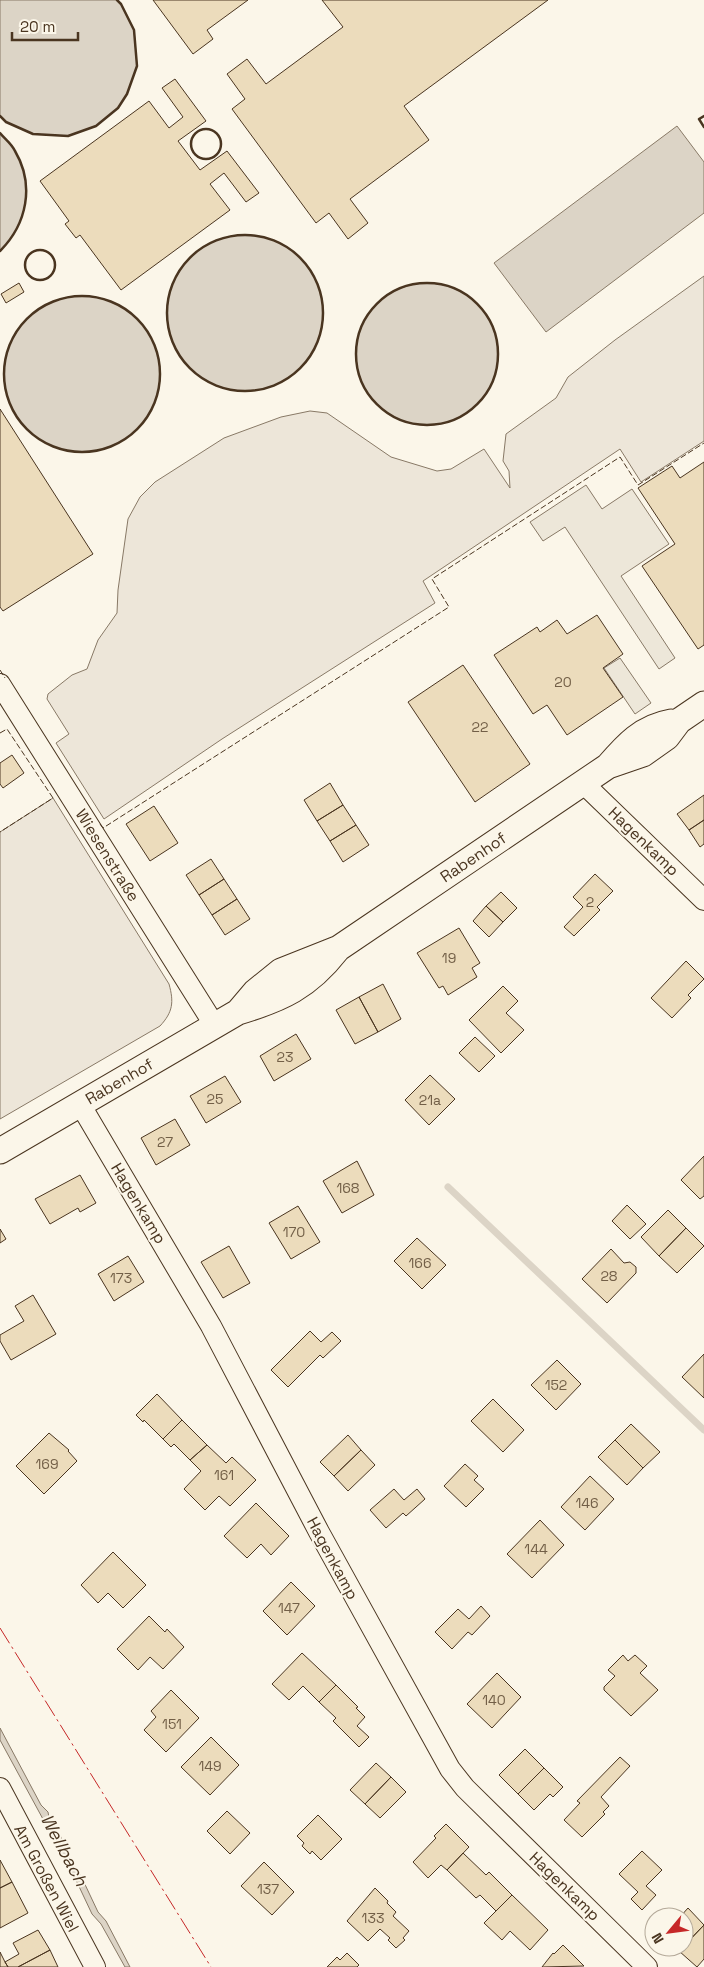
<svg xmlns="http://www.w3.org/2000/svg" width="704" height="1967" font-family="'Space Grotesk',sans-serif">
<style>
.green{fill:#ede6d9;stroke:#887966}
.parking{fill:#ede7d9;stroke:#887966}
.water{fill:#dcd4c6;stroke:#887966}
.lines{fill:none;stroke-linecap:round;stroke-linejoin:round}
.stream{stroke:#dcd4c6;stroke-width:7}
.building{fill:#ecdcbc;stroke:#4a3520}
.minor-casing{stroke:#4a3520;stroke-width:22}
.tertiary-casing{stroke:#4a3520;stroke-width:27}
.minor{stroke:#fbf6e9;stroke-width:20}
.tertiary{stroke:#fbf6e9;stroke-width:25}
.fence{stroke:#4a3520;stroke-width:1;stroke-dasharray:6 2.5;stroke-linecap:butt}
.wall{stroke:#4a3520;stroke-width:2.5}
.power{stroke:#c62828;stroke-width:1;stroke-dasharray:18 4 2.5 4;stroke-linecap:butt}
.labels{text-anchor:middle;stroke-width:4;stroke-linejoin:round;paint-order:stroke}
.number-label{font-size:14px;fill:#725f47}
.street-label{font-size:16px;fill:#4a3520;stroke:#fbf6e9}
.water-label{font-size:18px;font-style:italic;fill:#4a3520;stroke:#fbf6e9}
</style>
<rect width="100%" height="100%" fill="#fbf6e9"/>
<!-- green -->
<path class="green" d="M704 276V441L641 482 620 449 423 581 435 603 222 739 104 819 56 743 69 734 47 699 48 694 72 675 87 669 98 640 117 613 118 590 128 519 140 497 155 482 224 438 281 417 310 411 327 413 391 457 437 471 451 469 484 449 510 488 509 471 503 461 506 434 556 398 568 377 615 340Z
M53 798 169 984C174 1002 173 1012 160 1026L0 1119V832Z"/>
<!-- parking -->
<path class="parking" d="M586 485 602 509 632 489 669 544 621 576 675 658 659 669 565 527 543 541 530 522Z
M620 658 651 703 635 714 604 668Z"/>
<!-- water -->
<path class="water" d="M0 0H117L121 4 134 30 137 66 127 94 118 108 96 126 68 136 33 134 6 122 0 116Z
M677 126 704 162V213L546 332 494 263Z
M0 133C5 139 12 144 15 151 35 185 27 224 0 251Z
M167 313a78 78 0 1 1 156 0a78 78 0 1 1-156 0Z
M356 354a71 71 0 1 1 142 0a71 71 0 1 1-142 0Z
M4 374a78 78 0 1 1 156 0a78 78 0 1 1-156 0Z
M0 1728 41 1805 48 1812 50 1823 60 1835 71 1861 81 1876 98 1912 106 1921 130 1967H125L101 1924 92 1914 75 1878 0 1740Z"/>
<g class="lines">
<!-- stream -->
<path class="stream" d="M448 1187 704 1430"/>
</g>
<!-- building -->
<path class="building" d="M153 0H248L207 30 213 39 193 54Z
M322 0H548L404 106 429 140 350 199 368 223 348 239 329 213 316 223 232 109 245 99 227 74 247 59 266 84 343 27Z
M175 79 206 121 178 141 200 170 227 151 259 193 246 202 224 173 210 184 230 210 121 290 80 235 76 238 65 224 69 221 40 181 149 101 169 128 183 117 162 88Z
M19 283 24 292 6 303 1 294Z
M0 409 93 554 3 611 0 607Z
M704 462V645L698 649 642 566 675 544 638 488 672 466 680 478Z
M597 615 623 654 603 668 623 697 567 735 547 705 533 714 494 655 537 627 540 632 557 620 567 634Z
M463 665 530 764 475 802 408 702Z
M12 755 24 773 3 788 0 784V763Z
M330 783 343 805 317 821 304 800Z
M704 795V820L689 830 677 814Z
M343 805 356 825 330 841 317 821Z
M154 806 178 843 150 861 126 824Z
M704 820V844L700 847 689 830Z
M356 825 369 845 343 862 330 841Z
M211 859 224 879 199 895 186 875Z
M595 874 613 891 597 907 600 910 574 936 564 927 583 907 573 897Z
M224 879 237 899 212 915 199 895Z
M501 892 517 908 503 922 486 906Z
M237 899 250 919 225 935 212 915Z
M486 906 503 922 489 937 473 921Z
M459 928 480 963 472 968 477 977 448 995 443 986 439 988 417 953Z
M686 961 704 979 688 995 691 998 672 1018 651 998Z
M383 984 401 1019 378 1032 359 997Z
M503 986 518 1001 506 1013 524 1030 501 1053 469 1020Z
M359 997 378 1032 355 1044 336 1010Z
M296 1034 311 1059 274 1081 260 1056Z
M475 1037 495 1056 479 1072 459 1053Z
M430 1075 455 1099 429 1125 405 1100Z
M225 1076 241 1102 206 1123 190 1096Z
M175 1119 190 1145 156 1165 141 1138Z
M704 1156V1196L700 1199 681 1180Z
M357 1161 374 1195 342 1213 323 1181Z
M80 1175 96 1203 80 1212 78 1208 50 1224 35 1199Z
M627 1205 646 1224 630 1239 612 1221Z
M298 1206 320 1242 291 1259 269 1223Z
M668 1210 686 1228 659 1256 641 1237Z
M686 1228 704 1246 677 1273 659 1256Z
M0 1229 6 1239 0 1243Z
M417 1238 446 1265 422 1289 394 1261Z
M229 1246 250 1283 223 1298 201 1262Z
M611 1249 624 1263 630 1262 636 1267V1273L607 1303 582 1279Z
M128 1256 144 1282 114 1301 98 1274Z
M33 1295 56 1334 11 1360 0 1341V1335L24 1321 15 1306Z
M310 1331 321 1342 332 1332 341 1341 323 1358 320 1355 288 1387 271 1370Z
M704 1354V1398L682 1377Z
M557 1360 581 1384 556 1410 531 1385Z
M157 1394 182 1420 163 1439 144 1420 143 1422 136 1415Z
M493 1399 524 1430 503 1452 471 1421Z
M182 1420 207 1445 190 1460 174 1444 171 1447 163 1439Z
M631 1424 660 1452 643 1468 615 1440Z
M49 1433 69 1450 68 1451 77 1461 44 1494 16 1466Z
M348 1435 361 1450 334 1476 320 1462Z
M615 1440 643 1468 627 1485 598 1457Z
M207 1445 226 1463 232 1457 256 1480 230 1506 219 1496 205 1510 184 1489 201 1471 190 1460Z
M361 1450 375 1465 348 1491 334 1476Z
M465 1464 478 1476 474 1480 484 1489 466 1507 444 1486Z
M590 1476 614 1499 585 1530 561 1507Z
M394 1489 404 1500 417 1489 425 1499 406 1516 403 1513 386 1528 370 1510Z
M256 1503 289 1536 271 1555 261 1544 247 1558 224 1536Z
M540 1520 564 1545 532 1578 507 1554Z
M113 1552 146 1585 123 1608 108 1593 98 1603 81 1585Z
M291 1582 315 1606 287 1635 263 1611Z
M481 1606 490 1616 472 1635 468 1632 452 1649 435 1632 458 1609 469 1619Z
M149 1616 165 1632 167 1629 184 1647 163 1669 150 1657 138 1670 117 1649Z
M302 1653 336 1685 319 1702 303 1686 289 1700 272 1684Z
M623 1655 628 1661 635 1655 647 1666 640 1673 658 1690 631 1716 604 1690V1687L615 1676 608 1670Z
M497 1673 521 1697 492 1728 467 1704Z
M336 1685 358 1707 356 1708 365 1717 357 1726 369 1737 359 1747 333 1721 336 1718 319 1702Z
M171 1690 199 1718 166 1752 144 1730 156 1717 151 1711Z
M211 1737 239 1765 210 1795 181 1767Z
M525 1749 544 1768 518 1794 499 1775Z
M620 1757 630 1766 601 1797 609 1806 603 1812 605 1814 582 1837 564 1820 580 1803 577 1801Z
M376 1763 391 1777 365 1804 350 1790Z
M544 1768 563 1787 553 1797 550 1794 534 1810 518 1794Z
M391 1777 406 1792 380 1818 365 1804Z
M227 1811 250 1833 230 1854 207 1831Z
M318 1815 342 1839 321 1860 312 1851 310 1854 302 1846 304 1843 297 1836Z
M446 1824 469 1847 447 1870 441 1865 428 1878 413 1862 436 1838 434 1836Z
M642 1851 662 1870 646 1886 656 1895 642 1910 631 1899 638 1892 619 1874Z
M463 1853 486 1875 489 1872 512 1895 496 1911 480 1895 476 1898 447 1870Z
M0 1860 12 1882 0 1888Z
M264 1862 294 1892 272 1915 241 1886Z
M12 1882 28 1913 0 1928V1888Z
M375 1888 388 1901 387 1903 396 1912 393 1916 409 1931 403 1938 405 1940 396 1948 388 1940 390 1938 380 1929 368 1941 347 1921Z
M512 1895 548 1930 530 1950 510 1931 502 1940 484 1923Z
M688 1908 704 1925 684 1946V1917H680Z
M704 1925V1959L697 1967 679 1951Z
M38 1930 50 1950 18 1967H8L5 1962 19 1954 13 1943Z
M563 1945 584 1966 542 1967 553 1953 554 1954Z
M50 1950 58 1967H18Z
M0 1952 5 1962 8 1967H0Z
M347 1953 359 1965 357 1967H327L337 1957 340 1960Z"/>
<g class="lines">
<!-- minor casing -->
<g class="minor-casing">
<path id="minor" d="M0 684 215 1026
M583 783 704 900
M80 1104 211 1326 319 1532 450 1769 465 1788 647 1967
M0 1788 95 1967"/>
</g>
<!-- tertiary casing -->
<g class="tertiary-casing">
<path id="tertiary" d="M608 766C626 745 642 727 671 722
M238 1012 255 992 281 971 339 948 608 766 643 754 667 737 679 721 704 704
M0 1151 238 1012C282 999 308 987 337 950"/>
</g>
<!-- minor -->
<use href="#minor" class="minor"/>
<!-- tertiary -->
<use href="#tertiary" class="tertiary"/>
<!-- fence -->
<path class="fence" d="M0 670 5 678
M0 733 7 729 53 798 0 832
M100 824 103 828 449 607 432 579 620 457 638 485 704 443"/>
<!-- wall -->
<path class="wall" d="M0 116 6 122 33 134 68 136 96 126 118 108 127 94 137 66 134 30 121 4 117 0
M704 116 699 119 704 127
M191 144a15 15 0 1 1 30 0a15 15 0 1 1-30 0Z
M0 133C5 139 12 144 15 151 35 185 27 224 0 251
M167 313a78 78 0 1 1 156 0a78 78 0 1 1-156 0Z
M25 265a15 15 0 1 1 30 0a15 15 0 1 1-30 0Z
M356 354a71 71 0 1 1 142 0a71 71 0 1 1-142 0Z
M4 374a78 78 0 1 1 156 0a78 78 0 1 1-156 0Z"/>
<!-- power -->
<path class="power" d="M0 1628 211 1967"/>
</g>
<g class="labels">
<!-- number labels -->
<g class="number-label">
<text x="563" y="687">20</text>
<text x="480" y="732">22</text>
<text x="590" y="907">2</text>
<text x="449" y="963">19</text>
<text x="285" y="1062">23</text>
<text x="215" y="1104">25</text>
<text x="430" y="1105">21a</text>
<text x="165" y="1147">27</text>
<text x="348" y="1193">168</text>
<text x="294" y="1237">170</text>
<text x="420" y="1268">166</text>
<text x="609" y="1281">28</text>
<text x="121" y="1283">173</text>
<text x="556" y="1390">152</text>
<text x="47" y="1469">169</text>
<text x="224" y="1480">161</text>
<text x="587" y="1508">146</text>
<text x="536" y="1554">144</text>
<text x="289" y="1613">147</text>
<text x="494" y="1705">140</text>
<text x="172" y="1729">151</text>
<text x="210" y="1771">149</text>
<text x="268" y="1894">137</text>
<text x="373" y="1923">133</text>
</g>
<!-- street labels -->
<g class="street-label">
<text transform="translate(644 841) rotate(44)" y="6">Hagenkamp</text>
<text transform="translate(108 855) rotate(58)" y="6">Wiesenstraße</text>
<text transform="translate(473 857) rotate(-34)" y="6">Rabenhof</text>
<text transform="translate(119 1081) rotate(-30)" y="6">Rabenhof</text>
<text transform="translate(139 1203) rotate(59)" y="6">Hagenkamp</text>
<text transform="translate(333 1558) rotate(62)" y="6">Hagenkamp</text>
<text transform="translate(47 1878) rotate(62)" y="6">Am Großen Wiel</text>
<text transform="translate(565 1886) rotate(44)" y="6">Hagenkamp</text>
</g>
<!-- water labels -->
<g class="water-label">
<text transform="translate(64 1850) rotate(62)" y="6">Wellbach</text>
</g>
</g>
<!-- north arrow -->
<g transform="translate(669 1932) rotate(241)"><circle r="24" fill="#fbf6e9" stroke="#b4a999"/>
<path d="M0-4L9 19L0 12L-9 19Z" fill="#c62828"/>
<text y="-8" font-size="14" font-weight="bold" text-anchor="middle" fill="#4a3520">N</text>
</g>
<!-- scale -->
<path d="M12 32v8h66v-8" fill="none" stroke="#4a3520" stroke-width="2.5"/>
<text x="20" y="32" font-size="15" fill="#4a3520" stroke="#fbf6e9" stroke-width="4" paint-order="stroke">20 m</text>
</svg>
